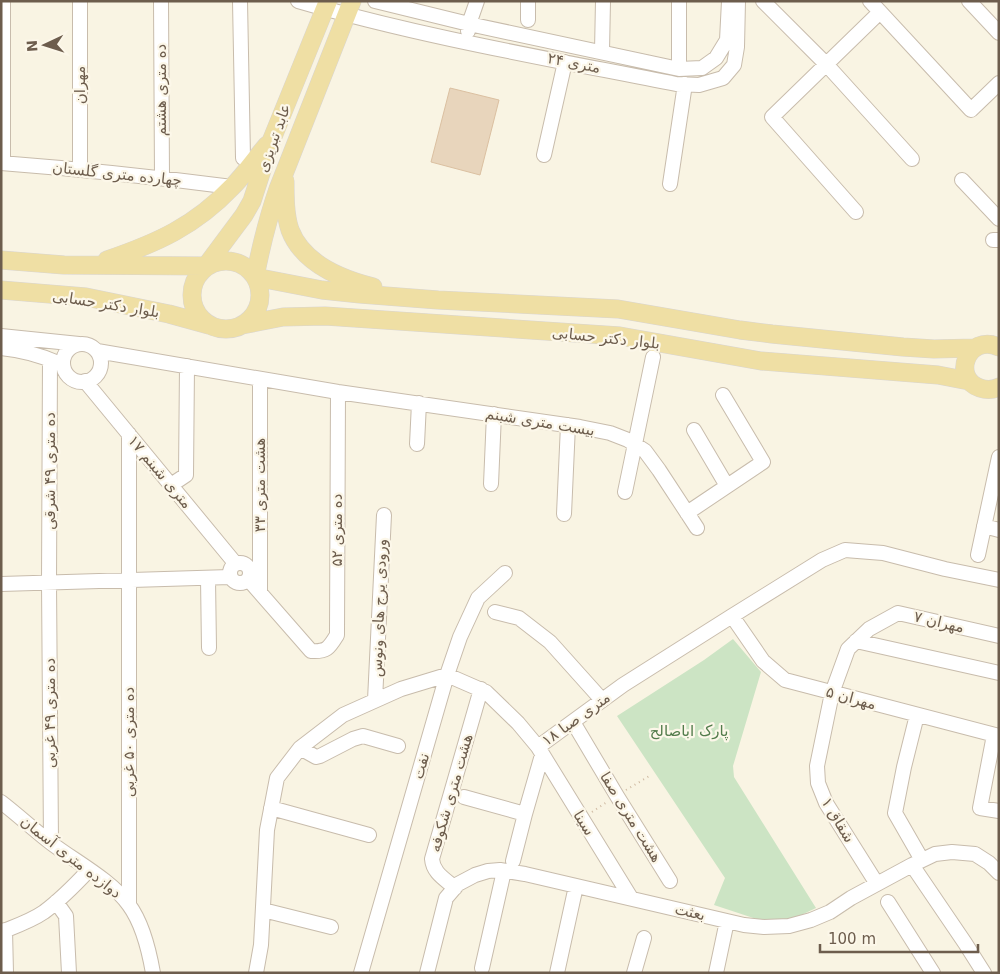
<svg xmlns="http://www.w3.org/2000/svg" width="1000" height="974" font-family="'DejaVu Sans','Noto Sans Arabic',sans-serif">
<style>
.green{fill:#cce4c4}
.building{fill:#e8d5bc;stroke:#dbc0a1}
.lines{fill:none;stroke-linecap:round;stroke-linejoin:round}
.minor-casing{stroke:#c8bcac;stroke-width:16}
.major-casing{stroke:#d9d5d1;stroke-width:19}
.path{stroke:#cfbaa2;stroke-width:2;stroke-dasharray:1 4;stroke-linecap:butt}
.minor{stroke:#fff;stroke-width:14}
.major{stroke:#efdfa4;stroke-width:18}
.labels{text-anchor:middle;stroke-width:4.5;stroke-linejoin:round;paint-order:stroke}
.street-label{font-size:15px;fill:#6d5d4d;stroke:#fcf7e9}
.park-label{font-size:15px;fill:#537c4c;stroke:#fcf7e9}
</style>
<rect width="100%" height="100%" fill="#f9f4e3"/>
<!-- green -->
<path class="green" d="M733 639 761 672 733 766 734 777 816 908 778 926 714 905 725 878 617 716 704 660Z"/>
<!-- building -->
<path class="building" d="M450 88 499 100 480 175 431 162Z"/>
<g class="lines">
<!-- minor casing -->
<g class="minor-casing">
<path id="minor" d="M3 1V163
M161 1 162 178
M240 1 243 158
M298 1C422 37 550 59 676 84L699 85 723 78 734 65 737 47 738 1
M375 1 469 24 679 69 702 68 716 58 727 40 729 1
M528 1V20
M679 1V69
M763 1 826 64 912 159
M870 1 971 110 999 83
M969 1 999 33
M468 31 469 24 477 1
M602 51 603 1
M544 155 565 62
M1 163C79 169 155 177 232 187
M80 170V1
M962 180 999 219
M670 184 685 84
M856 212 772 117 880 12
M993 240H999
M1 336 79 344
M63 363a19 19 0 1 1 38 0a19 19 0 1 1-38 0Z
M1 348C21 350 40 355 58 363
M97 351 338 392 580 427 610 433 628 440 645 451 659 470 697 528
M50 360 49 583 51 843
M85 381 235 563
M694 430 727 486
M129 434V904
M417 444 419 403
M491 484 494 414
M171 485 186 475 187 366
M625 492 653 357
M687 513 763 462 723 395
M564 514 568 425
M984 526 999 530
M978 555 999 457
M230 573a10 10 0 1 1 20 0a10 10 0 1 1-20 0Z
M208 579 209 648
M248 579 311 651C327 652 329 648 337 635L338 392
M1 584 230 577
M260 591V379
M495 612 519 618 550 642 602 700
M732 616 763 661 785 680 999 736
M856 641 999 673
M375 700 384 515
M917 715 904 767 895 813 922 860
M573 722 617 796 670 881
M994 735 980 808 999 811
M538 747 623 685 732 616 822 560 845 550 883 553 945 569 999 580
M300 748 316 757 320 756 353 739 363 736 398 746
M464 797 525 814
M1 802C18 815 34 830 51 843 76 862 111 880 129 905 143 924 149 950 153 973
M271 808 369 835
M513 861 525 814 542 755
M912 865 965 943 984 973
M877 884 826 803 818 783 817 766 832 693 848 649 869 629 898 613 999 636
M455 888C445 879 433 873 432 859L481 689
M56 902 66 916 69 973
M888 902 933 973
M263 910 331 927
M5 930 6 973
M1 932C16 926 31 921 44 912 60 900 75 885 89 870
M482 968 504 871
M256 973 261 945 267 830 277 778 300 748 343 715 401 689 447 675 486 692 518 723 538 747 631 898
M361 973 447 675 460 637 478 598 505 573
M427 973 446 898 458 884 475 875 488 871 500 870 525 874 744 925 764 927 789 926 811 920 830 912 851 898 912 865 935 854 952 852 975 854 989 863 999 873
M557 973 576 886
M634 973 644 938
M716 973 727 921"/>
</g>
<!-- major casing -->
<g class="major-casing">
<path id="major" d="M352 1 278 189C268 218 261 246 255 277L322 290 360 294 438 300 618 309 740 330 772 334 903 347 934 349 974 348
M285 181C285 197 285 215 290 230 303 264 341 279 373 287
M1 260 64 265 206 266 244 215 252 201 272 139 328 1
M107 260C157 243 195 226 232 187 245 174 255 159 267 145
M192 295a34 34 0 1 1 68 0a34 34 0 1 1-68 0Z
M1 290 86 297 169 314 209 325
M242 325 283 317 325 316 620 336 761 361 938 375 969 381
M999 347C967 333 951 378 980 388 986 390 993 390 999 387"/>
</g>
<!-- path -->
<path class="path" d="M626 790 651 775
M592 812 607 802"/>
<!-- minor -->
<use href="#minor" class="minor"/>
<!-- major -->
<use href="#major" class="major"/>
</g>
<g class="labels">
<!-- street labels -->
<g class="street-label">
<text transform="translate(574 63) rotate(11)" y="5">۲۴ متری</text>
<text transform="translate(80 85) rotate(-90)" y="5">مهران</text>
<text transform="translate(161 90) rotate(-90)" y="5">ده متری هشتم</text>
<text transform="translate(274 138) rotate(-70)" y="5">عابد تبریزی</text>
<text transform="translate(117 174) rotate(6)" y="5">چهارده متری گلستان</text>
<text transform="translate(106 304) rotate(9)" y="5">بلوار دکتر حسابی</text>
<text transform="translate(606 338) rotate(6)" y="5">بلوار دکتر حسابی</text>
<text transform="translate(540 422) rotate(9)" y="5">بیست متری شبنم</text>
<text transform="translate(50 471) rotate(-90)" y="5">ده متری ۴۹ شرقی</text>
<text transform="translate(160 472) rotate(50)" y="5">۱۷ متری شبنم</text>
<text transform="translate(260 485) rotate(-90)" y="5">هشت متری ۳۳</text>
<text transform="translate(337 530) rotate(-90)" y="5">ده متری ۵۲</text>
<text transform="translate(379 608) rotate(-88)" y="5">ورودی یرج های ونوس</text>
<text transform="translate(939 622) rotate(13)" y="5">مهران ۷</text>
<text transform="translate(851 698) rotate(15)" y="5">مهران ۵</text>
<text transform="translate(50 713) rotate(-90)" y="5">ده متری ۴۹ غربی</text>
<text transform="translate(576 719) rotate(-36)" y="5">متری صبا ۱۸</text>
<text transform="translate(129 742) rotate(-90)" y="5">ده متری ۵۰ غربی</text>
<text transform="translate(421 766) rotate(-74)" y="5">نفت</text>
<text transform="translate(451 793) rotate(-74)" y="5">هشت متری شکوفه</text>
<text transform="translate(631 817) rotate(58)" y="5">هشت متری صفا</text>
<text transform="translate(838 820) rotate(59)" y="5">شقاق ۱</text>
<text transform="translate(584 823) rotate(58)" y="5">سینا</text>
<text transform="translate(71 857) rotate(38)" y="5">دوازده متری آسمان</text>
<text transform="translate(690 912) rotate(13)" y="5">بعثت</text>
</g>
<!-- park labels -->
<g class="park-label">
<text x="689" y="736">پارک اباصالح</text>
</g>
</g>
<!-- border -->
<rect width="1000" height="974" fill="none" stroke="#6d5d4d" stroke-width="5"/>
<!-- north arrow -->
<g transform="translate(45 45) rotate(266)" stroke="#fcf7e9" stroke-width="4" paint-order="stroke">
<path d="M0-4L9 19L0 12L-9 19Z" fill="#6d5d4d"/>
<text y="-8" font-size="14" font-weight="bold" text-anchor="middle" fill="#6d5d4d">N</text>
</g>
<!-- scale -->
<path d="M820 944v8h158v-8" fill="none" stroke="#6d5d4d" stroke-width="2.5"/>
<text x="828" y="944" font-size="15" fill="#6d5d4d" stroke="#fcf7e9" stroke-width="4" paint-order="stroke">100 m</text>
</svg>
